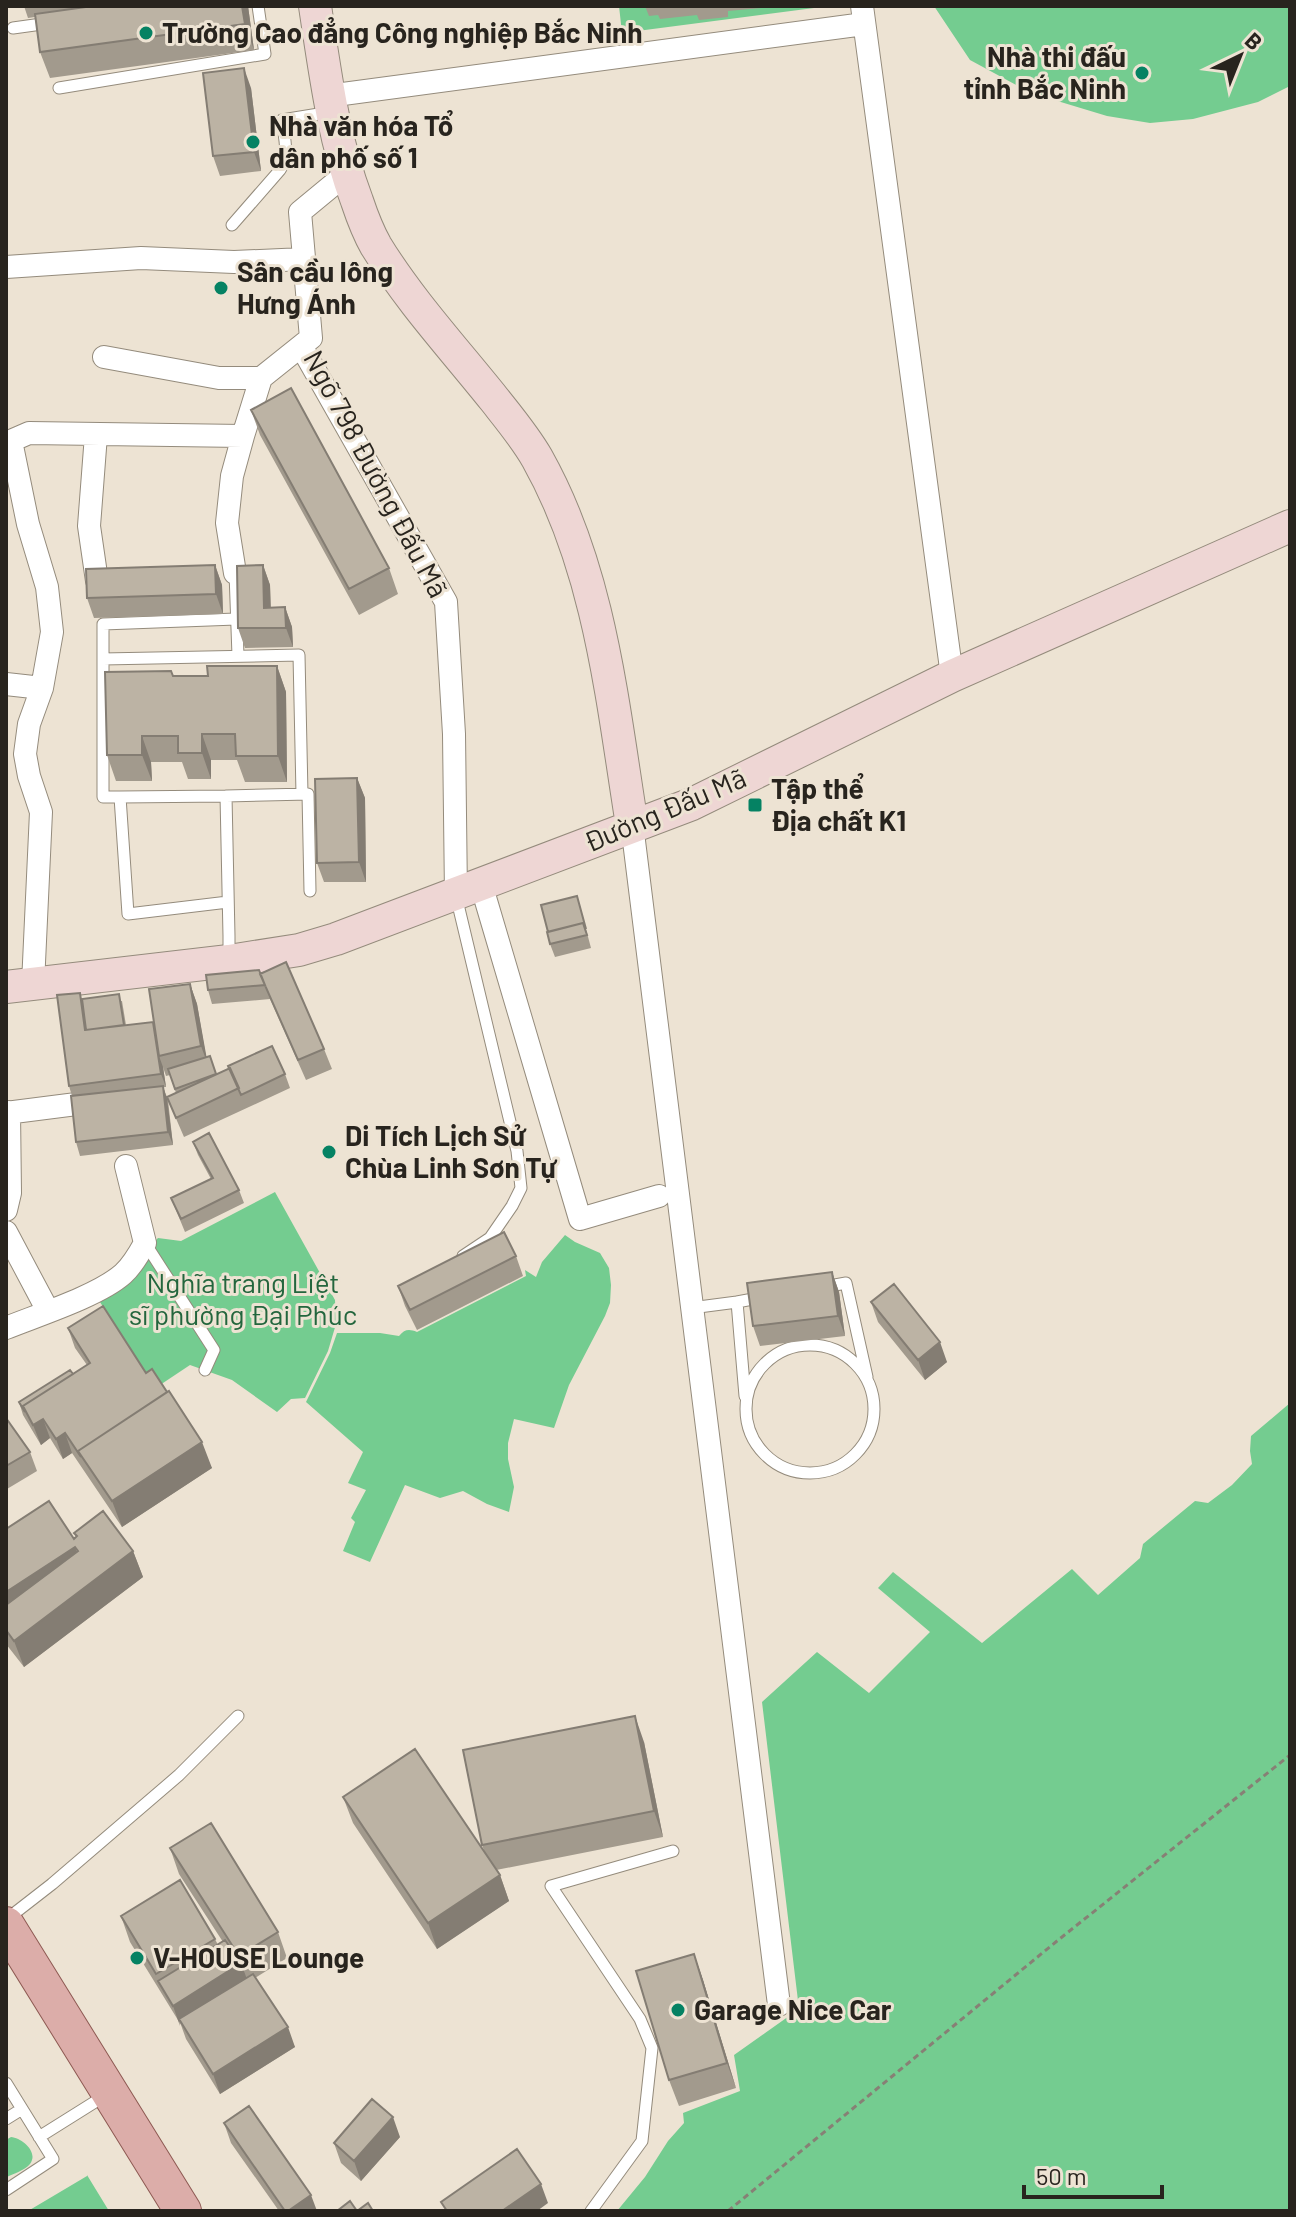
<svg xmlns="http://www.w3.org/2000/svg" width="1296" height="2217" font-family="Barlow,sans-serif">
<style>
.green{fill:#74cc90}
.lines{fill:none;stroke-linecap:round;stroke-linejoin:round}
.lane-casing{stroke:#948b7c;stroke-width:13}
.street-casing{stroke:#948b7c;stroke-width:24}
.secondary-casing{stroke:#948b7c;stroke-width:34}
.primary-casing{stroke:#8e5a53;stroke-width:38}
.path{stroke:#878075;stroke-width:3;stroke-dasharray:6 4;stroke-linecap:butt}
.lane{stroke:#fff;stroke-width:11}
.street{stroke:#fff;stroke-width:22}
.secondary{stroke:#eed6d4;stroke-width:32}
.primary{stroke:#dcada9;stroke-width:36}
.wall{fill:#a29a8d;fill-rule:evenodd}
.shaded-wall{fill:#847d73}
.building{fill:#bcb3a4;stroke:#847d73;stroke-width:2}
.poi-dot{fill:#058263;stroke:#ede3d3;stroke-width:3}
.labels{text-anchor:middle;stroke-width:6;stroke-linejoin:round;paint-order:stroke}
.poi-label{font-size:28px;font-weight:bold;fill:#28241e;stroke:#ede3d3;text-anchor:start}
.street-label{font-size:28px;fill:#28241e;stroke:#ede3d3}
.park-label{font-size:28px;fill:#23663d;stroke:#ede3d3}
</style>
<rect width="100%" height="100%" fill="#ede3d3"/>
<!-- green -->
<path class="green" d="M619 6H815L814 8 622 33Z
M934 6H1290V86L1258 102 1193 119 1150 123 1107 116 1031 93 970 60Z
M275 1192 335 1300 336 1324 328 1351 305 1398 291 1399 277 1412 232 1380 190 1365 154 1389 100 1302 134 1279 153 1243 158 1238 181 1241Z
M565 1235 575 1242 600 1253 609 1268 611 1285 610 1303 605 1316 569 1385 554 1428 514 1419 508 1443V1459L514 1487 509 1512 487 1504 463 1491 440 1498 405 1485 370 1562 343 1551 355 1522 351 1518 366 1490 348 1483 363 1452 306 1402 330 1353 337 1333H380L399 1336C405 1329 409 1329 417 1332L526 1276 525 1270 536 1277 542 1262Z
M1290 1403V2211H617L645 2177 668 2141 684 2123 683 2113 740 2091 734 2055 799 2009 762 1702 817 1652 869 1693 930 1632 878 1588 893 1572 982 1643 1072 1569 1098 1595 1140 1558 1143 1544 1195 1501 1208 1503 1232 1485 1252 1464 1250 1451 1251 1436Z
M11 2137C22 2138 39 2152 30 2164 25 2170 13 2174 7 2177L6 2140Z
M87 2175 109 2211H28L87 2176Z"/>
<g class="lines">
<!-- lane casing -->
<g class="lane-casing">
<path id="lane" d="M13 28 49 23
M59 88 265 54 258 6
M232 225 280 170C290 155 284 137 282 120L331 112
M235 573 238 656
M103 659 299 655 302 794
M226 796 308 794 310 891
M120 797H103V624L236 619
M456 896 517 1151 521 1188 512 1206 490 1238 463 1256
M228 902 128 914 120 797 226 796 229 936V957
M145 1243 214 1350 205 1370
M824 1287 846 1283 867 1377
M737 1302 764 1297
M691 1308 737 1302 745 1396
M746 1409a64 64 0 1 1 128 0a64 64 0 1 1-128 0Z
M7 1919 52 1884 179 1775 238 1716
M6 2083 53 2159 6 2190
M6 2119 22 2109
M39 2137 106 2095
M591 2211 642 2141 652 2048 640 2019 551 1886 673 1851"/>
</g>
<!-- street casing -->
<g class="street-casing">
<path id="street" d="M862 6 952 676
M328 96 864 24
M346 174 300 212 311 338 301 346 446 602 454 734 456 895
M6 267 141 258 234 262 304 259
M104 357 219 378H261
M96 435 89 526 97 581H112
M11 441 28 524 47 587 52 632 42 688 29 724 25 754 29 776 41 812 33 984
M6 443 29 433 243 436 261 378 301 346
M235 573 227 523 232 476 243 436
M6 684 42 688
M632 825 779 2005
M481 884 580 1219 659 1196
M6 1113 100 1101
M6 1210 10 1193 9 1112
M6 1232 48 1311
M6 1328C38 1315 98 1296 123 1274 132 1266 139 1254 145 1243L126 1166"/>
</g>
<!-- secondary casing -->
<g class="secondary-casing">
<path id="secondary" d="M315 6C325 72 333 138 357 201 362 216 368 232 376 246 409 300 454 349 494 399 509 418 525 437 537 458 600 570 612 700 632 825
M6 987 229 961 299 950 336 939 692 804 952 676 1290 526"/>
</g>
<!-- primary casing -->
<g class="primary-casing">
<path id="primary" d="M6 1925 183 2211"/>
</g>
<!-- path -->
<path class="path" d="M728 2211 1057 1941 1290 1755"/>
<!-- lane -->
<use href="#lane" class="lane"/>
<!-- street -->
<use href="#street" class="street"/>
<!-- secondary -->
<use href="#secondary" class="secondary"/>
<!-- primary -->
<use href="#primary" class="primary"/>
</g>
<!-- wall -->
<path class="wall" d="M24 6H248L254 50 50 78 40 52 35 17 28 18Z
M645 6H773V7L728 11V17L699 20 697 15 660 19 658 15 649 16Z
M251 88 261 171 220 176 213 156Z
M251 410 389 568 398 594 359 615 260 435Z
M215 565 222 585 223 614 94 618 87 598Z
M263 565 270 585 271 608 285 607 292 627 293 647 245 648 238 628Z
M277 666 286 692 287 782H245L237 760H211V779H188L182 762H151L152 781H116L107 755 173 676H208Z
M357 778 365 798 366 882H324L317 863Z
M579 903 591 948 555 957 550 944Z
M261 974 324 1049 332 1069 306 1080 270 999 212 1004 208 990Z
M190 984 197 1004 206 1057 216 1074H285L290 1088 184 1137 168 1100 173 1145 80 1156 76 1142 72 1096 69 1086 82 999 122 1001 126 1025 153 1022ZM163 1067 166 1076 170 1075 176 1093 167 1097 163 1087H166Z
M193 1142 239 1190 244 1203 185 1232 171 1198 211 1179 198 1155Z
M516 1256 523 1276 417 1330 405 1306 398 1286Z
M832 1272 839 1292 845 1336 760 1346 753 1326Z
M871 1302 947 1362 925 1380 878 1322Z
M68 1328 146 1373 212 1468 122 1527 72 1453 63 1459 50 1438 41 1445 23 1415 19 1402 73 1374 87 1365 75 1348Z
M6 1418 30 1452 37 1471 7 1489 6 1486Z
M6 1529 74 1539 76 1537 74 1533 133 1551 143 1577 24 1667 6 1644Z
M644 1742 663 1837 496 1870 500 1875 509 1901 437 1949 353 1823 343 1797 485 1853 482 1845Z
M170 1848 278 1932 287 1958 255 1978 295 2047 220 2094 186 2039 181 2025 130 1942 121 1916 215 1939 218 1945 223 1942 179 1874Z
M694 1954 703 1980 736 2088 679 2106 669 2080Z
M224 2123 317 2211H279L231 2143Z
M400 2137 361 2181 341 2163 334 2143Z"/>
<!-- shaded-wall -->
<path class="shaded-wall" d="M242 6H248L254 50 245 24Z
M244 68 251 88 261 171 254 152Z
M215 565 222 585 223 614 216 594Z
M263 565 270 585 271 627 264 608Z
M285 607 292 627 293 647 286 628Z
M277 666 286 692 287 782 278 756Z
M202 734 211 760V779L202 753Z
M142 736 151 762 152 781 142 755Z
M357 778 365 798 366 882 359 862Z
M190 984 197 1004 208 1065 201 1046Z
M153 1022 159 1056 163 1067 166 1087 161 1074Z
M163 1086 167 1099 173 1145 168 1132Z
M832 1272 839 1292 845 1336 838 1316Z
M940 1342 947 1362 925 1380 918 1360Z
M43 1419 50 1438 41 1445 33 1425Z
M65 1433 72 1453 63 1459 56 1439Z
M202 1442 212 1468 122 1527 112 1501Z
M75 1547 84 1573 6 1624V1592Z
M133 1551 143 1577 24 1667 14 1641Z
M635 1716 644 1742 663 1837 654 1811Z
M500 1875 509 1901 437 1949 428 1923Z
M694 1954 703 1980 736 2088 727 2063Z
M241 1963 248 1982 179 2019 180 2026 173 2006Z
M288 2027 295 2047 220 2094 213 2074Z
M393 2117 400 2137 361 2181 354 2161Z
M541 2184 548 2203 537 2211H502Z
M311 2195 317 2211H288Z"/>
<!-- building -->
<path class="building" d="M93 6H242L245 24 40 52 35 14Z
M244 68 254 152 213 156 203 73Z
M291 388 389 568 349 589 251 410Z
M215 565 216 594 87 598 86 569Z
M263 565 264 608 285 607 286 628H238L237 566Z
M207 666H277L278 756H236L235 734H202V753H178V736H142V755H107L105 672 171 671 173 676H208Z
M357 778 359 862 317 863 315 779Z
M577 896 586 929 583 923 548 932 541 905Z
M583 923 587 935 550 944 547 932Z
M286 962 324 1049 298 1060 260 974Z
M259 970 265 985 208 990 206 975Z
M190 984 201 1046 159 1056 149 989Z
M80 993 85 1030 153 1022 161 1074 69 1086 57 995Z
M119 994 124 1025 86 1030 82 999Z
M272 1046 285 1074 241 1095 228 1066Z
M210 1056 216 1074 175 1089 168 1069Z
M230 1068 239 1088 176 1118 167 1097Z
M163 1086 168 1132 76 1142 71 1096Z
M209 1133 239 1190 181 1219 171 1198 213 1178 193 1142Z
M504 1232 516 1256 410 1310 398 1286Z
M832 1272 838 1316 753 1326 747 1283Z
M894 1284 940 1342 918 1360 871 1302Z
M103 1306 146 1373 152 1369 167 1392 78 1451 81 1457 65 1433 56 1439 43 1419 33 1425 23 1406 90 1363 68 1328Z
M70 1370 73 1374 23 1406 25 1412 19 1402Z
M169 1391 202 1442 112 1501 78 1451Z
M6 1418 30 1452 6 1466Z
M49 1501 74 1539 77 1536 74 1533 103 1511 133 1551 14 1641 6 1630V1605L78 1551 75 1547 6 1592V1529Z
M635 1716 654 1811 482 1845 463 1750Z
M415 1749 500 1875 428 1923 343 1797Z
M211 1823 278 1932 239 1956 170 1848Z
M180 1880 215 1939 156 1974 121 1916Z
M225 1940 241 1963 173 2006 158 1981Z
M694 1954 727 2063 669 2080 636 1971Z
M253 1974 288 2027 213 2074 179 2019Z
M372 2099 393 2117 354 2161 334 2143Z
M249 2106 311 2195 288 2211H285L224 2123Z
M517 2149 541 2184 502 2211H447L441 2202Z
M350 2201 357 2211 368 2203 373 2211H337Z"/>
<!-- markers -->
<g class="poi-dot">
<circle cx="146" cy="33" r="8"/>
<circle cx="1142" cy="73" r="8"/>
<circle cx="253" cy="142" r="8"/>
<circle cx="221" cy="288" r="8"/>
<rect x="747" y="797" width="16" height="16" rx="4"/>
<circle cx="329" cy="1152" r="8"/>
<circle cx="137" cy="1958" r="8"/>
<circle cx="678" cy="2010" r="8"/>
</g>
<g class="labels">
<!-- poi labels -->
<g class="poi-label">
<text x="162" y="43">Trường Cao đẳng Công nghiệp Bắc Ninh</text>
<text x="1126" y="67" text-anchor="end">Nhà thi đấu<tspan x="1126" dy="32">tỉnh Bắc Ninh</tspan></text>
<text x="269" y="136">Nhà văn hóa Tổ<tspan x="269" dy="32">dân phố số 1</tspan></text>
<text x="237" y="282">Sân cầu lông<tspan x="237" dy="32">Hưng Ánh</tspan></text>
<text x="771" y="799">Tập thể<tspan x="771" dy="32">Địa chất K1</tspan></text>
<text x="345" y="1146">Di Tích Lịch Sử<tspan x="345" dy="32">Chùa Linh Sơn Tự</tspan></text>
<text x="153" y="1968">V-HOUSE Lounge</text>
<text x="694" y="2020">Garage Nice Car</text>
</g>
<!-- street labels -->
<g class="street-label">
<text transform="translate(376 474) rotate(62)" y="10">Ngõ 798 Đường Đấu Mã</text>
<text transform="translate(665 810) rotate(-23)" y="10">Đường Đấu Mã</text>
</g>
<!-- park labels -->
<g class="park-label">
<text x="243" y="1293">Nghĩa trang Liệt<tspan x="243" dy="32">sĩ phường Đại Phúc</tspan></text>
</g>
</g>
<!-- border -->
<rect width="1296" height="2217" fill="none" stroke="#28241e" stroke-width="16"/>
<!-- north arrow -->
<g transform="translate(1240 56) rotate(43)" stroke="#ede3d3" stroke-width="6" paint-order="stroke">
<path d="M0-6L14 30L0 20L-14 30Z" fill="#28241e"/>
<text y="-12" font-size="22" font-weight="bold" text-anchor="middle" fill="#28241e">B</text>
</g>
<!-- scale -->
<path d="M1024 2185v12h138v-12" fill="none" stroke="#28241e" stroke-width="4"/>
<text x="1036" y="2185" font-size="24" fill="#28241e" stroke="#ede3d3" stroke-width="6" paint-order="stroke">50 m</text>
</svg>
